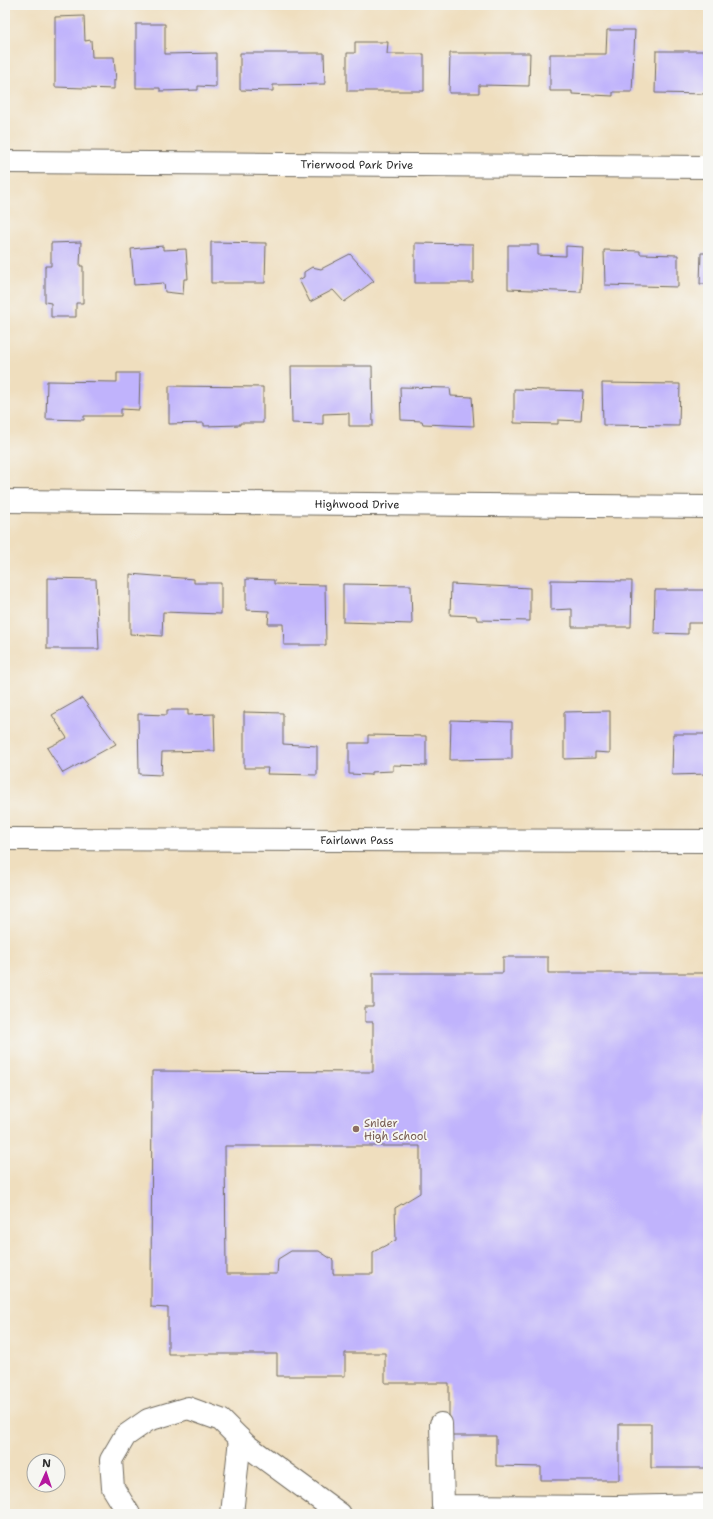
<svg xmlns="http://www.w3.org/2000/svg" width="713" height="1519" font-family="'Shantell Sans',sans-serif">
<style>
.building{fill:#c0b3fc;fill-rule:evenodd}
.lines{fill:none;stroke-linecap:round;stroke-linejoin:round}
.minor-casing{stroke:#706a5e;stroke-width:24}
.minor{stroke:#fff;stroke-width:22}
.education-dot{fill:#8d6e63;stroke:#f6f6f2;stroke-width:1.5}
.labels{text-anchor:middle;stroke-width:3.5;stroke-linejoin:round;paint-order:stroke}
.street-label{font-size:11px;fill:#2b2b2b;stroke:#f6f6f2}
.education-label{font-size:11px;fill:#785e54;stroke:#f6f6f2;text-anchor:start}
</style>
<rect width="100%" height="100%" fill="#f6f6f2"/>
<filter id="ink" filterUnits="userSpaceOnUse"><feTurbulence type="fractalNoise" baseFrequency=".025" numOctaves="2"/><feDisplacementMap in="SourceGraphic" scale="8" xChannelSelector="R" yChannelSelector="G"/><feConvolveMatrix kernelMatrix="1 2 1 2 8 2 1 2 1" color-interpolation-filters="sRGB"/></filter>
<filter id="wash" filterUnits="userSpaceOnUse"><feTurbulence type="fractalNoise" baseFrequency=".012" numOctaves="4" result="noise"/><feDisplacementMap in="SourceGraphic" scale="16" xChannelSelector="R" yChannelSelector="G"/><feGaussianBlur stdDeviation="0.9" result="paint"/><feColorMatrix in="noise" values="0 0 0 0 0 0 0 0 0 0 0 0 0 0 0 0 0 1.4 0 .05"/><feComposite in="paint" operator="in"/></filter>
<g filter="url(#wash)">
<rect width="100%" height="100%" fill="#efdebe"/>
<g id="blocks">
<!-- building -->
<path class="building" d="M84 16 85 41 91 40 92 57H114L116 81 114 80V89L55 87V17Z
M136 24H165V54L216 53V87L198 86V90L160 91V88H136Z
M607 30H635L632 92H613V96L572 94V91H550V54H606Z
M355 42H388L387 54H424V91H347V53H355Z
M656 51H708V94L655 93Z
M240 53H324L325 84 273 85V91L240 90Z
M450 53H530L529 86 479 85V93H449Z
M81 242 80 266H83V303H76V317H51V303L45 302V266H51V243Z
M211 242 266 243 265 283H211Z
M415 243 473 244V283H415Z
M508 245H538V255L566 256V246L583 247 581 292 508 289Z
M163 246V250L186 249 188 279H184L183 294 165 292 164 283 134 285 131 249Z
M604 250 640 251V254L678 255V287L605 285Z
M701 253H708V284H700Z
M350 254 374 281 344 302 333 290 310 302 299 280 304 277V272L312 267 321 269Z
M291 366H372L373 426H349V413L323 414V424L292 423Z
M117 373H140L139 410 121 409V416H84V420L46 419 47 381 117 382Z
M602 383 680 384 679 426 603 425Z
M169 386 263 387V423H240V425L204 426V423L169 424Z
M400 387 450 388 451 396 472 397 474 426 423 424 422 421 401 420Z
M514 389 583 391 581 421 558 420V424L514 423Z
M130 574 194 579V583H221V614L163 612 162 636 130 634Z
M47 578 96 579 99 649H47Z
M246 579 274 580V584L325 585 326 645H284L283 624H268L269 611 246 610Z
M551 580 632 581 631 627H572V609L551 610Z
M343 584 411 585 412 624 343 622Z
M451 584 530 588V621L477 620 476 616 450 615Z
M655 590H708V623H688V634L654 633Z
M82 698 116 744 63 773 47 748 67 738 52 715Z
M167 710H188V715L214 714 215 751 162 752 161 775 139 774 138 714 167 715Z
M610 711V753L595 752V758L564 759V712Z
M244 712 283 713V744L317 746V775L267 774 268 768H244Z
M451 720 512 722V759L450 760Z
M705 732H708V774L672 775 673 734H705Z
M368 735 426 736V766L393 765V771L371 772V775L349 774V743H368Z
M503 957H548V973H708V1468H651V1424H619V1480H541V1467L496 1466V1436H449V1383H385V1353H345V1376H277V1354H168V1308L151 1307 152 1071 373 1072V1022H365V1007H373V973H503ZM225 1146H420V1193L395 1208 396 1240 373 1252V1274H333V1260L319 1251H291L278 1259 277 1274H226Z"/>
</g>
</g>
<g filter="url(#ink)">
<use href="#blocks" fill-opacity="0" stroke="#706a5e" stroke-width="1"/>
<g class="lines">
<!-- minor casing -->
<g class="minor-casing">
<g id="minor">
<path id="s1" d="M5 162 708 167"/>
<path id="s2" d="M5 501 708 507"/>
<path id="s3" d="M5 839 708 841"/>
<path d="M441 1424 443 1506 616 1507 615 1514"/>
<path d="M616 1507 708 1505"/>
<path d="M129 1514 113 1488 111 1460 125 1436 148 1420 188 1408 221 1420 246 1445 340 1514"/>
<path d="M232 1514 240 1439"/>
</g>
</g>
<!-- minor -->
<use href="#minor" class="minor"/>
</g>
</g>
<!-- markers -->
<circle class="education-dot" cx="356" cy="1129" r="4"/>
<g class="labels">
<!-- street labels -->
<g class="street-label">
<text dy="4" stroke="none"><textPath href="#s1" startOffset="352">Trierwood Park Drive</textPath></text>
<text dy="4" stroke="none"><textPath href="#s2" startOffset="352">Highwood Drive</textPath></text>
<text dy="4" stroke="none"><textPath href="#s3" startOffset="352">Fairlawn Pass</textPath></text>
</g>
<!-- education labels -->
<g class="education-label">
<text x="364" y="1127">Snider<tspan x="364" dy="13">High School</tspan></text>
</g>
</g>
<!-- margin -->
<rect width="713" height="1519" fill="none" stroke="#f6f6f2" stroke-width="20"/>
<!-- north arrow -->
<g transform="translate(46 1473) rotate(3)"><circle r="19" fill="#f6f6f2" stroke="#a5a5a2"/>
<path d="M0-3L7 15L0 10L-7 15Z" fill="#b5179e"/>
<text y="-6" font-size="11" font-weight="bold" text-anchor="middle" fill="#2b2b2b">N</text>
</g>
</svg>
